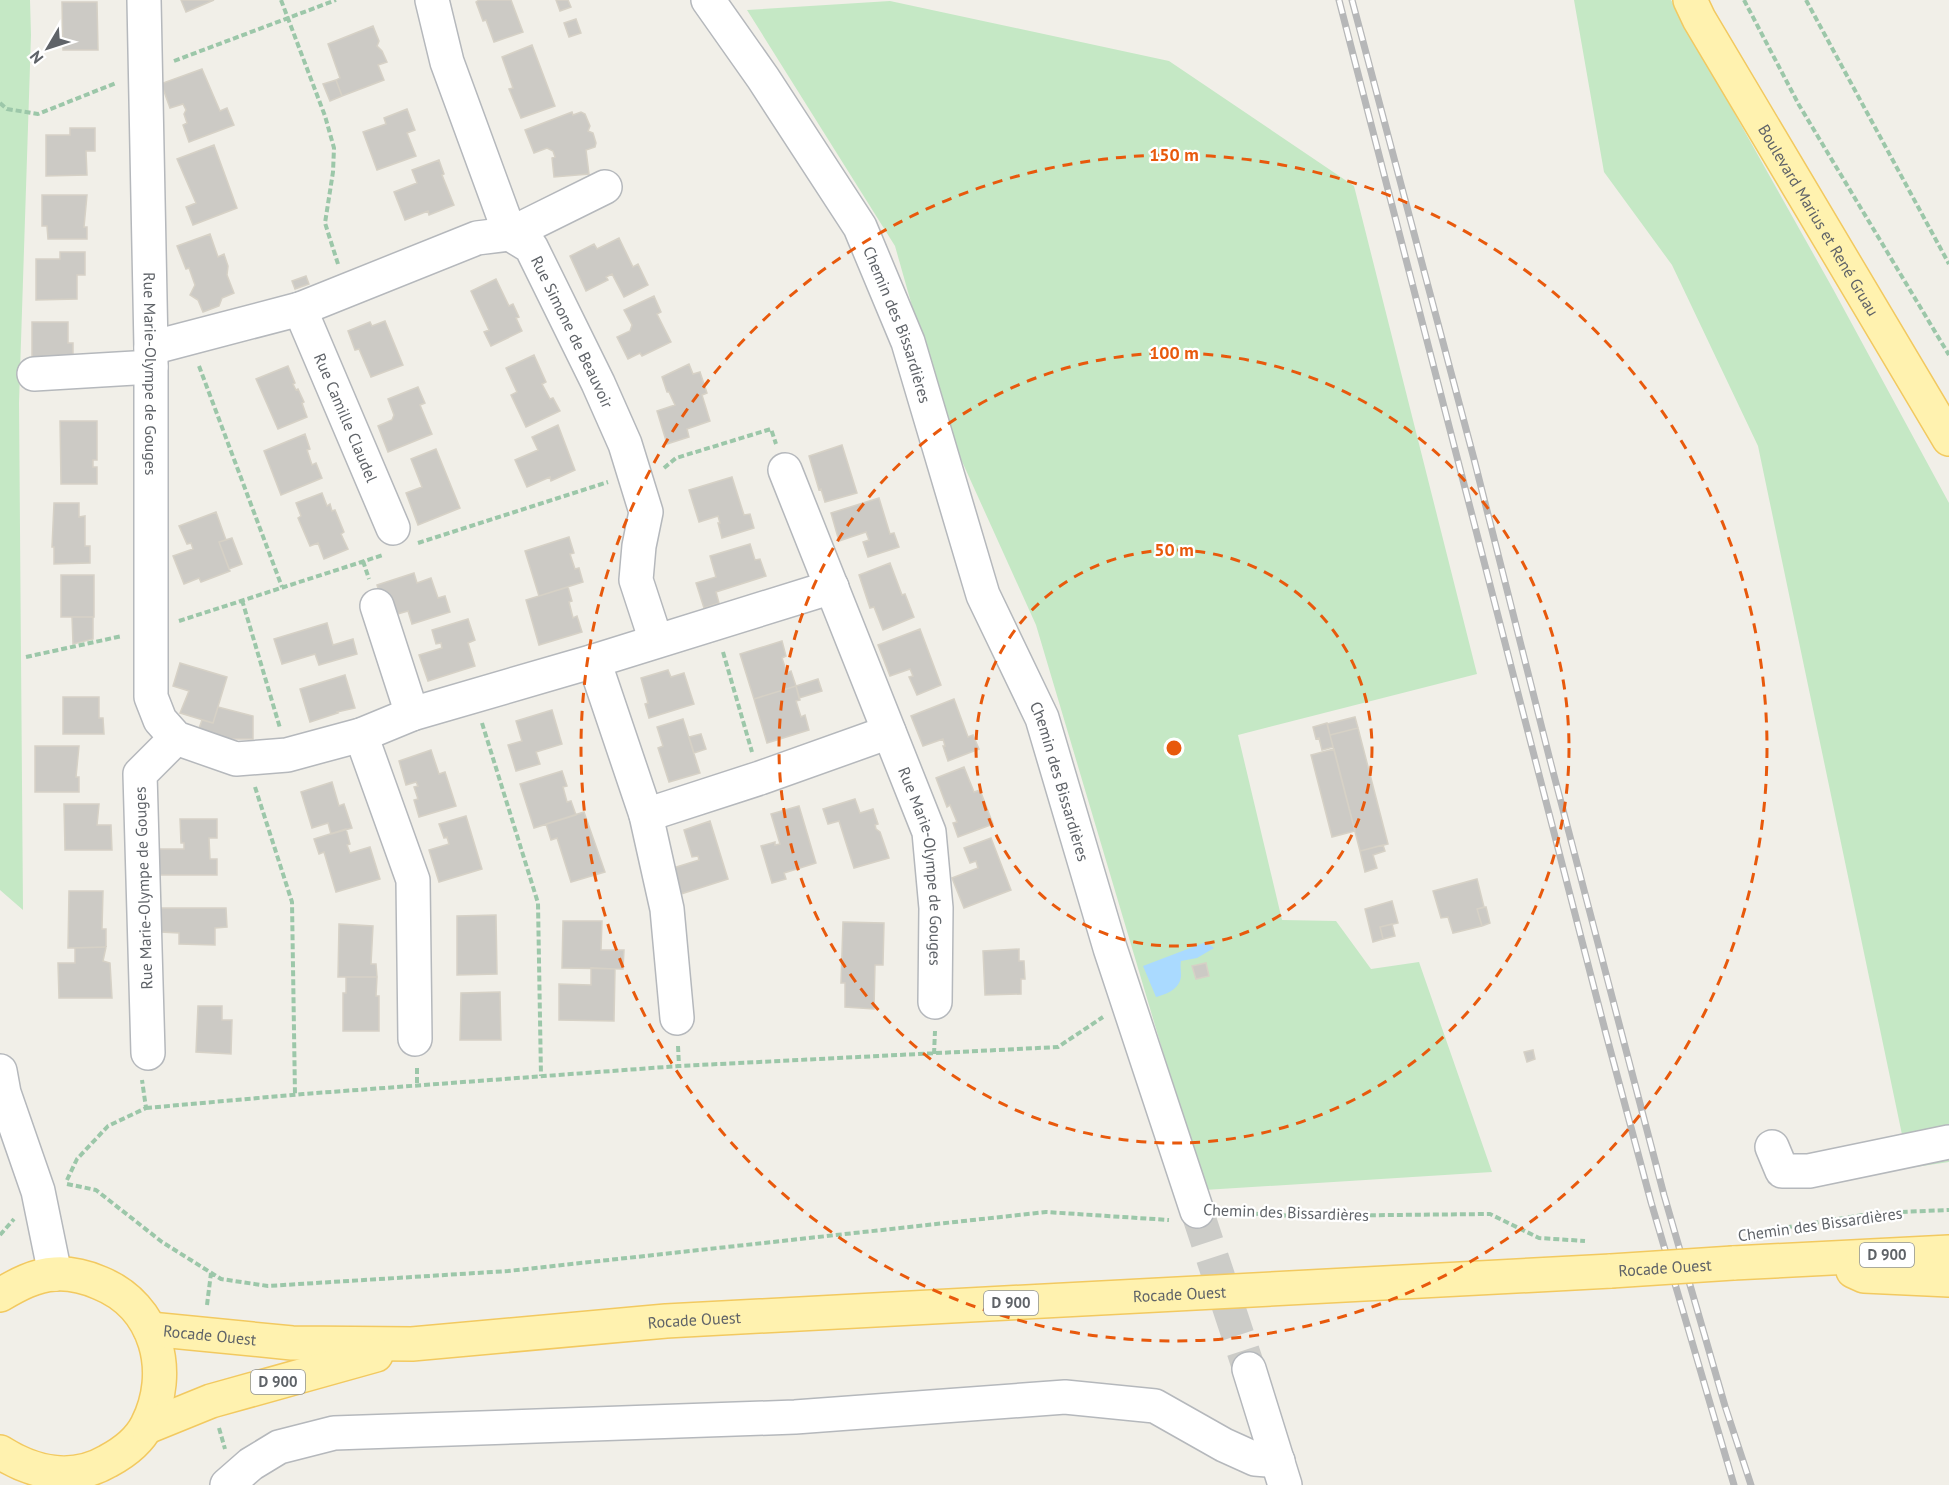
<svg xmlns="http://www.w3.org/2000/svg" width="1949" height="1485" font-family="'PT Sans',sans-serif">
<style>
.green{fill:#c5e8c5}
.water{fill:#aadaff}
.building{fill:#cccac5;stroke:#d6d1c6;stroke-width:1.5}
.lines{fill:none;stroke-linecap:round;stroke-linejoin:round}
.minor-tunnel{stroke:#ccccc8;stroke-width:33;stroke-dasharray:33 16;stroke-linecap:butt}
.minor-casing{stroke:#b5b8bc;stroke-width:36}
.major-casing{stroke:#f2c960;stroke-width:36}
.path{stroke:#9cc7a9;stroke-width:4;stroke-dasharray:6 3;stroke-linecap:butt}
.minor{stroke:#fff;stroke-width:33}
.major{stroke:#fff2af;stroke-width:33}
.rail-casing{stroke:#b6b7b8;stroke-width:7}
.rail{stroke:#fff;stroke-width:4.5;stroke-dasharray:14;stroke-linecap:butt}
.major-bridge-casing{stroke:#f2c960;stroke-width:36;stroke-linecap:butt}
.major-bridge{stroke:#fff2af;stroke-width:33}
.ring{fill:none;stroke:#e8590c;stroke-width:3;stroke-dasharray:10 8}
.labels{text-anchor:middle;stroke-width:4.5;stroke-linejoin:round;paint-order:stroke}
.shield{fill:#fff;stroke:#8f9295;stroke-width:1.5}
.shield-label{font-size:15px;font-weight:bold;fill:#5f6368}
.street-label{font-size:16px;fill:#5f6368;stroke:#fff}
.centre{fill:#e8590c;stroke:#fff;stroke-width:3}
.ring-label{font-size:18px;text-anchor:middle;font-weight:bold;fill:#e8590c;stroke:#fff;stroke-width:4.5;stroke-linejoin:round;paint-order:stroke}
</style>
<rect width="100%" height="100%" fill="#f1efe8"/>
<!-- green -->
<path class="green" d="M0 0H30L31 35 19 403 23 910 0 890Z
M1574 0H1671L1833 289 1949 503V1162L1909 1168 1758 446 1672 265 1604 172Z
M890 1 1169 61 1354 186 1477 674 1238 735 1282 920 1336 921 1371 969 1419 962 1492 1172 1204 1190 1036 625 946 426 895 246 747 10Z"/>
<!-- water -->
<path class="water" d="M1206 942 1214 948 1197 958 1181 961C1180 966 1181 970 1181 976 1180 989 1167 994 1156 997L1143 966Z"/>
<!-- building -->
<path class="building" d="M181 0H214L186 12Z
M479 0H511L523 32 494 42 486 20 483 21 476 2Z
M556 0H568L571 7 560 11Z
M62 2H97L98 50H63Z
M576 19 581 33 569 37 564 23Z
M373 26 379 41 377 46 382 51 387 62 378 65 384 80 342 96 336 80 340 78 328 44Z
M532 45 555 106 521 118 509 89 513 88 502 57Z
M202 69 220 111 227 108 234 125 189 142 183 125 187 123 184 114 186 110 183 104 170 108 162 86 163 83Z
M336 80 342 96 330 101 323 84Z
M407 109 415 130 407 133 416 156 377 170 363 132 386 124 384 118Z
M572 112 573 115 581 112 585 114 590 126 588 131 593 133 596 143 595 147 586 150 589 174 554 177 552 158 555 157 553 151 547 148 534 153 525 130Z
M70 128H95V151H86L87 175 46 176V135H70Z
M214 145 237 208 193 225 186 207 196 203 177 159Z
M439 160 444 174 442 175 454 205 429 215 428 211 405 220 394 192 417 183 412 170Z
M42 195H87L84 227H87V239H48L47 226H42Z
M210 234 218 257 224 254 228 266 227 275 234 293 222 298 219 306 203 312 198 300 190 295 195 285 189 268 186 269 177 246Z
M619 238 633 267 638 264 648 285 624 297 612 274 606 277 608 280 586 291 570 256 594 244 597 249Z
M60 252H85V275H77V299L36 300V259H60Z
M306 276 309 284 295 289 292 281Z
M496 279 509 306 513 304 519 317 516 318 522 331 491 346 484 332 489 330 471 291Z
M654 296 661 312 657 314 671 342 642 356 640 353 628 359 617 337 630 331 632 325 624 310Z
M385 321 403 365 371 377 359 349 355 350 348 331 370 322 372 326Z
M32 322H68V343H73V359H32Z
M534 355 546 382 542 384 550 399 553 398 560 411 526 427 511 395 517 392 506 368Z
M689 364 693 374 700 372 707 393 702 395 710 421 687 429 689 437 667 444 657 411 675 405 669 392H667L662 377Z
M288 366 295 383 293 384 296 390 298 389 304 402 302 403 307 417 278 429 256 379Z
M418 387 425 403 420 405 432 434 388 452 378 426 392 420 394 415 388 399Z
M60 421H97V460H93V467H97V484H61Z
M558 425 575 470 551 481 550 477 527 487 515 460 538 450 532 437Z
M305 434 310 449 307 450 312 465 316 463 322 478 281 495 264 451Z
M842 445 857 493 825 502 821 489 819 490 809 456Z
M436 449 460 508 418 525 406 493 422 487 411 459Z
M732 477 744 515 750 514 754 528 722 538 718 523H720L718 516 699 522 689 490Z
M322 493 327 506 330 504 332 511 335 510 344 532 341 534 348 549 324 559 318 543 310 546 298 518 301 516 296 503Z
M879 498 890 534 894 533 899 547 868 557 863 542 869 540 866 532 839 541 831 513Z
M54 503H79V517L85 516V546H90V563L54 564V547H52Z
M216 512 226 540 219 542 230 571 201 582 199 578 184 584 173 556 193 549 191 543 187 544 179 526Z
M569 537 574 553 570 554 575 569 579 568 583 582 539 596 525 551Z
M232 538 242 564 229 569 219 542Z
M750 544 755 560 760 559 766 576 716 592 719 603 704 608 696 583 716 577 710 556Z
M890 563 902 595 905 594 914 617 883 630 874 607 870 608 859 575Z
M414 573 417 583 431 578 438 598 445 596 450 612 412 624 408 611 387 617 377 585Z
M61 575H94V617H61Z
M568 587 572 601 569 602 573 618 577 616 582 632 539 645 526 600Z
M72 617H93V639L73 644Z
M468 619 475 640 468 643 475 666 428 681 419 655 442 648 441 643 436 644 432 630Z
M327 623 333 645 353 639 357 654 319 665 315 654 282 664 274 639Z
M920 629 941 685 917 695 909 677 913 676 910 669 890 676 878 645Z
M782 641 786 656 782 658 787 673 791 671 796 686 754 699 740 654Z
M180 663 227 677 213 723 180 713 189 691 173 686Z
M668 670 671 677 684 673 694 704 649 718 645 704 648 703 641 678Z
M345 675 355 708 337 712 338 713 310 722 300 689Z
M818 679 822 691 799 698 796 686Z
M796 686 800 700 796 701 801 717 805 715 809 730 767 743 754 699Z
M63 697H99V718H103L104 734H63Z
M954 699 968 737 973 735 979 749 948 761 943 746H945L943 739 923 746 911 716Z
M218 707 253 716V739H215L197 734 202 720 213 723Z
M552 710 562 744 536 752 540 764 516 771 508 745 522 741 516 721Z
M1355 717 1358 728 1330 735 1327 724Z
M683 719 700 773 669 782 658 748 663 746 657 727Z
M1327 723 1333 747 1322 750 1319 738 1316 739 1313 727Z
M1358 728 1388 844 1360 851 1330 735Z
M701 734 706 749 694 753 689 737Z
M35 746H79L76 777H79V792H35Z
M1334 749 1355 831 1332 837 1311 755Z
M431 750 439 774 445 772 456 806 419 817 414 800 418 799 414 787 418 786 416 782 406 785 399 761Z
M964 767 974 792 980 790 993 824 958 837 953 823 957 822 950 805 947 807 936 778Z
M562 771 567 786 563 787 567 802 571 801 576 815 534 828 520 784Z
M332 782 339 806 344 804 352 828 331 834 328 823 312 828 301 792Z
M855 799 860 813 873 809 878 824 875 825 876 829 880 832 889 858 854 868 839 821 828 824 823 809Z
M64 804H99L97 825H111L112 850H65Z
M799 806 816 863 784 873 786 879 772 883 761 846 775 842V845L780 844 771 814Z
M584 812 605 872 571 882 557 838 551 840 546 824Z
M466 816 482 869 439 882 429 850 449 844 447 837 444 838 439 824Z
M180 819H217V838H209L210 859H217V875H159V849H184V843H181Z
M710 821 728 879 681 894 673 868 699 860 698 856 692 857 684 830Z
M346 829 350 844 347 845 350 853 370 847 380 879 336 892 324 852 319 854 314 839Z
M991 838 1011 890 964 908 952 878 978 868 976 861 970 863 964 848Z
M1383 845 1385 851 1373 855 1377 868 1365 872 1360 851Z
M1477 879 1484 907 1477 909 1482 926 1453 933 1448 917 1441 918 1433 891Z
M69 891H103L102 929H106V947L68 948Z
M1392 901 1398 923 1380 927 1383 939 1373 942 1365 909Z
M1486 907 1490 923 1482 926 1477 909Z
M160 908H226L227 927 215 928V945L179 944V933L161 932Z
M496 915 497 974 457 975V916Z
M563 921H602L601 950H624L623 969 562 968Z
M843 922 884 923 883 965H875L874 1009 845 1007V983H841Z
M339 924 373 926 371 964H376L377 977H338Z
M1392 924 1395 936 1383 939 1380 927Z
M106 947 103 961 110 963 112 998H59L58 963H75V948Z
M1019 949V961H1024L1025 979H1021V994L985 995 983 951Z
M1206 963 1209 976 1196 979 1192 966Z
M591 968 615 969 614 1021 559 1020V984L591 985Z
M346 977H377L376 996H379V1031H343V993H346Z
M500 992 501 1040H460L461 993Z
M198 1006H222V1020H232L231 1054 196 1052Z
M1533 1050 1535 1059 1527 1062 1524 1052Z"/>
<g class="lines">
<!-- minor-tunnel -->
<path class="minor-tunnel" d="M1197 1211 1249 1369"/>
<!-- minor casing -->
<g class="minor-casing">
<g id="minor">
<path id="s1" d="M144 0 151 348V697L160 720 176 738 236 759 287 755 361 735 412 714 594 661 832 587"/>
<path id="s2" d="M432 0 447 62 510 234 531 247 598 383 625 444 646 512 639 546 636 580 656 641"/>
<path id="s3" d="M708 0 763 78 860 227 908 342 983 595 1042 718 1110 948 1197 1211"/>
<path id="s4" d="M300 309 393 528"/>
<path d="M151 348 300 309 477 238 510 234 605 187"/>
<path d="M34 374 151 367"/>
<path id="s5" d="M785 470 929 832 936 908 935 1002"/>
<path d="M377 606 412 714"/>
<path d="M594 661 646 815 667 909 677 1018"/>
<path d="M361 735 413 880 415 1039"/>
<path d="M646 815 760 778 889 732"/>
<path d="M148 1053 140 774 176 738"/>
<path d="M0 1071 4 1093 38 1191 55 1274"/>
<path d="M1772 1147 1782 1171H1809L1949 1142"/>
<path d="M1249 1369 1285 1485"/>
<path d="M227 1485 251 1464 279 1447 334 1433 795 1417 1065 1397 1155 1406 1224 1445 1255 1459 1278 1461"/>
</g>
</g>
<!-- major casing -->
<g class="major-casing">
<g id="major">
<path id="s6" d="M1690 0 1699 19 1949 439"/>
<path d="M1733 1263 1949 1252"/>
<path d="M1853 1271 1864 1276 1949 1280"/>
<path d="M0 1295C17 1285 35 1275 55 1274 70 1273 86 1277 100 1283 157 1306 174 1372 147 1425 139 1441 123 1453 108 1461 72 1482 33 1473 0 1452"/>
<path id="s7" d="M150 1329 292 1343 412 1344 666 1321 1611 1271"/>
<path d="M147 1427 211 1401 376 1355"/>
</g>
</g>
<!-- path -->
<path class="path" d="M281 0 325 116 334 148 333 172 325 223 338 264
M1744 0 1799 105 1949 355
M1806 0 1949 264
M174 61 336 0
M0 103 7 109 38 114 116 83
M199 366 282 587
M664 468 676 458 771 429 776 444
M418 543 608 482
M363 561 369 579
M242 600 280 728
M179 621 383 555
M723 652 752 752
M26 657 122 636
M482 723 538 903 541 1076
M255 787 292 902 295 1095
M678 1046 679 1066
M934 1054 935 1031
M417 1068V1086
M146 1108 303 1094 679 1066 1058 1047 1103 1017
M67 1180 77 1159 108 1126 146 1108 142 1080
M67 1184 96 1190 162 1242 221 1279 268 1286 508 1271 1046 1212 1169 1220
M1226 1212 1293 1216 1490 1214 1539 1238 1585 1241
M1777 1229 1875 1213 1949 1210
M0 1235 14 1219
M207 1305 211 1273
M219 1428 225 1449"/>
<!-- minor -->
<use href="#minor" class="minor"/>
<!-- major -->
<use href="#major" class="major"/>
<!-- rail casing -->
<g class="rail-casing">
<path id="rail" d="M1339 0 1606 1034 1651 1202 1734 1485
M1352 0 1474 459 1551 764 1664 1195 1725 1406 1751 1485"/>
</g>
<!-- rail -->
<use href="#rail" class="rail"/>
<!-- major-bridge casing -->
<g class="major-bridge-casing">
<g id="major-bridge">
<path id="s8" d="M1611 1271 1733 1263"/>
</g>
</g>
<!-- major-bridge -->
<use href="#major-bridge" class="major-bridge"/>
</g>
<!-- distance rings -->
<g class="ring">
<circle cx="1174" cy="748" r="198"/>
<circle cx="1174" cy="748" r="395"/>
<circle cx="1174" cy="748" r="593"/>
</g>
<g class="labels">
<!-- shield labels -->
<g class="shield">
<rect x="1860" y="1243" width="54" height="24" rx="4.5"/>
<rect x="984" y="1291" width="54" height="24" rx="4.5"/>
<rect x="251" y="1370" width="54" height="24" rx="4.5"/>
</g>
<g class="shield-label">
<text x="1887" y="1260">D 900</text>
<text x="1011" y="1308">D 900</text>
<text x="278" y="1387">D 900</text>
</g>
<!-- street labels -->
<g class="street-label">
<text dy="6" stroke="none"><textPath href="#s6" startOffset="255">Boulevard Marius et René Gruau</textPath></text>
<text dy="6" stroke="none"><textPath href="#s3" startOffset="378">Chemin des Bissardières</textPath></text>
<text dy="6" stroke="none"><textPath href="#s2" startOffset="366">Rue Simone de Beauvoir</textPath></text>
<text dy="6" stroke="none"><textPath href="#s1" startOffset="374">Rue Marie-Olympe de Gouges</textPath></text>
<text dy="6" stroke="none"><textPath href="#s4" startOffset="118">Rue Camille Claudel</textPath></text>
<text dy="6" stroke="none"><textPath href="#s3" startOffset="864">Chemin des Bissardières</textPath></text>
<text dy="6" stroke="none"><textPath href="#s5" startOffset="422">Rue Marie-Olympe de Gouges</textPath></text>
<text transform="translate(143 888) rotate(-92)" y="6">Rue Marie-Olympe de Gouges</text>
<text transform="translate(1286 1212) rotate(2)" y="6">Chemin des Bissardières</text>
<text transform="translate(1820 1224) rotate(-8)" y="6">Chemin des Bissardières</text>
<text dy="6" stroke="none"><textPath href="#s8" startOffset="54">Rocade Ouest</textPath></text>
<text dy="6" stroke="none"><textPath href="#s7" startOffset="1032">Rocade Ouest</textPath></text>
<text dy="6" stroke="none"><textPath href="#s7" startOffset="546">Rocade Ouest</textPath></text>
<text dy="6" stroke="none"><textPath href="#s7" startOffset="60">Rocade Ouest</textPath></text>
</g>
</g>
<circle cx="1174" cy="748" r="9" class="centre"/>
<g class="ring-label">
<text x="1174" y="161">150 m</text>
<text x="1174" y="359">100 m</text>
<text x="1174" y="556">50 m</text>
</g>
<!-- north arrow -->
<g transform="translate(48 48) rotate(231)" stroke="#ffffff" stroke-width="4.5" paint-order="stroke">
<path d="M0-4.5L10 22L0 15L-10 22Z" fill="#5f6368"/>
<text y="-9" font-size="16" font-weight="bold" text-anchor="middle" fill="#5f6368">N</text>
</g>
</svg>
